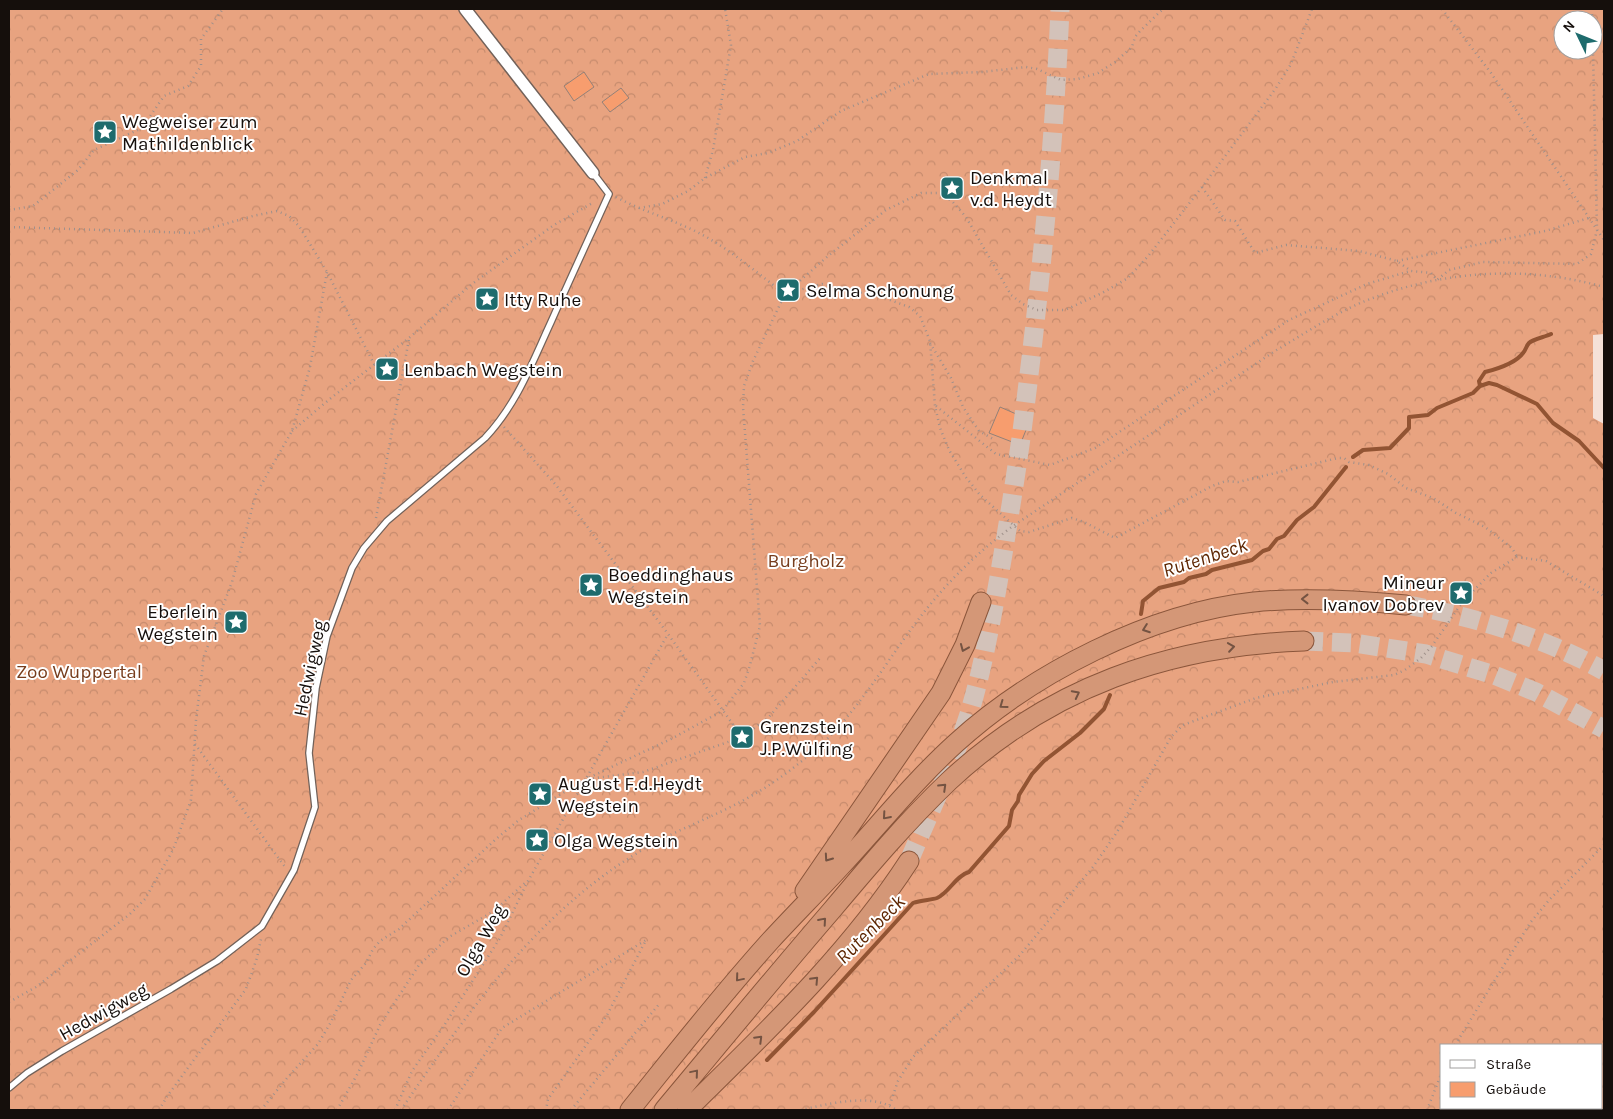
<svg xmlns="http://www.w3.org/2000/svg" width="1613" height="1119" font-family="Karla,sans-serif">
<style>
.forest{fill:url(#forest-crowns);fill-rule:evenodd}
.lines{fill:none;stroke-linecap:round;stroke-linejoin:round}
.stream{stroke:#925433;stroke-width:4}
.building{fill:#f79d6e;stroke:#938178}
.trunk-tunnel{stroke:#d3c2b9;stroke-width:19;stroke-dasharray:19 9;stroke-linecap:butt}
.service-casing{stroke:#72625a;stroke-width:8}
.minor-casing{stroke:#72625a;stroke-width:14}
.trunk-casing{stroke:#8b563b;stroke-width:21}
.path{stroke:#9f908a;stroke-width:2.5;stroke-dasharray:1 4;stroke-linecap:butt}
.service{stroke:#fff;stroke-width:5.5}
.minor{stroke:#fff;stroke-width:11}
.trunk{stroke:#d49777;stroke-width:19}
.oneway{stroke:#745342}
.labels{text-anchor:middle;stroke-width:4;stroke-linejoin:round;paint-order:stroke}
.poi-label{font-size:19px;fill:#150f0c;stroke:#fff;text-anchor:start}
.park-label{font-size:19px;fill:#773d1d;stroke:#fff}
.street-label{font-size:19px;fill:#150f0c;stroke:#fff}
.water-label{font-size:20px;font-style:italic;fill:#5e2602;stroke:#fff}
</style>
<defs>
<pattern id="forest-crowns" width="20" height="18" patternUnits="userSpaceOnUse" patternTransform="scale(1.25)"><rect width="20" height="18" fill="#e8a380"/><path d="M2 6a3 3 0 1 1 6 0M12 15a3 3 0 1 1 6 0" fill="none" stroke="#c68b6d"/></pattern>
</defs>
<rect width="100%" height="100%" fill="#f5e1d8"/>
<!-- forest -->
<path class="forest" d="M9 9H1604V334L1593 335V418L1604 424V1110H9ZM1563 20H1593V50H1563ZM1442 1045H1602V1108H1442Z"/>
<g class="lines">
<!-- stream -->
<path class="stream" d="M1480 386 1479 381 1485 372C1497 369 1515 364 1523 353 1526 350 1526 346 1529 343 1533 339 1545 337 1551 334
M1353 457 1363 450 1390 448 1409 428V417L1428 415 1437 408 1473 393 1480 386 1489 383 1497 385 1537 404 1553 423 1579 441 1604 468
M1141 614 1143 601 1159 588 1184 582 1189 578 1206 574 1212 570 1252 560 1263 551 1269 549 1277 539 1284 536 1297 520 1314 507 1346 467
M767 1060 814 1012 913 903C921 900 932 900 937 898 950 892 955 876 969 872L1009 826 1012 810 1018 801 1019 795 1032 774 1044 761 1080 733 1104 709 1110 695"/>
</g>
<!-- building -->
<path class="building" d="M584 72 594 87 574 101 564 86Z
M621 88 629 98 610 112 602 102Z
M1000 407 1030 420 1020 445 989 433Z"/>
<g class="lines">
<!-- trunk-tunnel -->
<path class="trunk-tunnel" d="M1406 605C1470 615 1548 639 1604 671
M1304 641 1354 643 1426 654 1494 675 1536 692 1604 729
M909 861C930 811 954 762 970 711 981 674 988 637 995 600 1005 544 1014 488 1022 431 1040 291 1054 150 1060 9"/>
<!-- service casing -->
<g class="service-casing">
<path id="service" d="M9 1088 27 1073 62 1051 171 989 217 961 262 926 294 870 315 807 309 753 316 688 327 636 352 568 364 548 387 521 485 438C517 404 532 363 551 322 570 279 590 236 609 194L593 173"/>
</g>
<!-- minor casing -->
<g class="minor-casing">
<path id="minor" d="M465 9 593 173"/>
</g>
<!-- trunk casing -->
<g class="trunk-casing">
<path id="trunk" d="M805 891 941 693 965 645 981 602
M630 1110C676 1053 722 994 771 940 794 915 819 890 842 865 880 824 915 780 956 743 1033 673 1150 613 1254 602 1305 597 1355 600 1406 605
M664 1110C720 1043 775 976 832 910 869 866 907 821 949 781 1050 687 1168 646 1304 641
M687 1110C766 1032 848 955 909 861"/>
</g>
<!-- path -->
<path class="path" d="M1442 9 1491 73 1604 240
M1592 9V20
M705 178 713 150 731 45 725 9
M1202 187 1225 220 1235 221 1255 253 1286 245 1359 251 1397 261 1411 271 1431 273 1437 280 1449 270 1483 262 1577 264 1591 254 1597 230 1593 50
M616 197C642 211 671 219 697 232 729 248 757 273 785 294
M9 206V212
M639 208 662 204 688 191 705 178 745 157 768 153 797 141 841 111 929 74 982 72 1026 67 1037 69 1061 80 1078 79 1098 73 1115 62 1132 47 1135 37 1140 31 1163 9
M9 210 33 206 78 170 94 150 142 128 164 96 188 86 201 66V39L223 9
M9 227 193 233 253 216 277 211 289 216 299 226 327 272 375 366
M1397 261 1545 231 1589 218
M788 293 822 284 885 298 909 307 920 316 930 341 935 406 940 428 949 450 965 476 980 495 1020 531 1029 532 1072 518 1084 522 1115 538 1212 486 1226 481 1238 482 1338 458H1344L1349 462 1369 465 1388 474 1406 488 1433 498 1456 513 1485 527 1512 548 1517 557
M930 343 951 378 963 407 979 431 993 439
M936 406 996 454 1050 465 1095 448 1289 320 1367 284 1410 271
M504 427 556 485 668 634 742 737
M292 431 331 398 409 338 472 284 554 225 594 202
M376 518 409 339
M195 744 285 867
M588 779 643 772 742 737 768 718 821 657
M9 1002 36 987 130 914 145 899 173 850 191 800 196 720 204 656 232 582 256 494 292 431 310 367 327 272
M1455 1045 1530 923 1550 899 1604 845
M159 1110 168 1095 246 989 257 958 261 939
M261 1110 287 1078 318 1044 331 1022 351 980 366 963 373 949 380 941 399 929 496 839 519 820 584 780 673 738 722 711 744 683 750 665 760 626 743 407 744 386 753 361 785 294 828 256 886 210 921 193H938L952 201 966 217 1011 295 1023 304 1037 310H1065L1102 293 1128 278 1149 255 1202 187 1276 88 1291 64 1312 9
M337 1110 358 1073 380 1025 419 965 449 937 494 911 526 882
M395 1110 412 1071 445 1024 500 938 528 881 668 634
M401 1110C466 1014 537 913 639 852 674 830 715 817 751 796 773 784 794 768 814 751 858 713 886 661 921 616 948 581 978 552 1013 526L1275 351C1302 335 1329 317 1358 304 1435 271 1523 264 1604 287
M448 1110 502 1028 646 940 606 1017 548 1099 546 1110
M571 1110 660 1003
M801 1110C827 1104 874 1092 896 1110
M888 1110 898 1081 913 1057 1020 955 1093 867 1117 832 1171 737 1183 725 1256 698 1333 682 1394 675 1405 670 1421 658 1432 646 1459 607 1476 588 1491 573 1517 557 1546 561 1604 596
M1427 1110 1442 1072"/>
<!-- service -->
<use href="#service" class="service"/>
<!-- minor -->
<use href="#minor" class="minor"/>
<!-- trunk -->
<use href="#trunk" class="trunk"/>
</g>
<!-- one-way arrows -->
<defs><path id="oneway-chevron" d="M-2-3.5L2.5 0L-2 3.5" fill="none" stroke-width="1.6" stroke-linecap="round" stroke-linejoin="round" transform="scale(1.25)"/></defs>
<g class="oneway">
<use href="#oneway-chevron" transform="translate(1305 599) rotate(-180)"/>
<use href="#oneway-chevron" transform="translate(1146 629) rotate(160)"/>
<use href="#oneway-chevron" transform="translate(1231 647) rotate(-8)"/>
<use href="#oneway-chevron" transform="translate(964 648) rotate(113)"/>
<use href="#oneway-chevron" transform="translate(1076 694) rotate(-27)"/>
<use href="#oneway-chevron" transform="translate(1003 705) rotate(144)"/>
<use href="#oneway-chevron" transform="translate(943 787) rotate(-44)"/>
<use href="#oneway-chevron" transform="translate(886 816) rotate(131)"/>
<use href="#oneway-chevron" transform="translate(828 858) rotate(125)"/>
<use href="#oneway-chevron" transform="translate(823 921) rotate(-49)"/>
<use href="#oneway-chevron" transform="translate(739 978) rotate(130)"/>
<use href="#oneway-chevron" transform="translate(815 980) rotate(-47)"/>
<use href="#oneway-chevron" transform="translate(759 1039) rotate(-45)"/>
<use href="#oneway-chevron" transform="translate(695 1073) rotate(-50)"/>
</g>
<!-- icons -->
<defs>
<g id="sight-square" transform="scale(1.25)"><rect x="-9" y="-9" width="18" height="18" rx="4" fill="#1e6b6d" stroke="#fff"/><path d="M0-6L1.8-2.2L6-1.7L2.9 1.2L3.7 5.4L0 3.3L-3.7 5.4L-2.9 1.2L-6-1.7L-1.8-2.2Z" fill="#fff"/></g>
</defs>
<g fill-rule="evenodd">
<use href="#sight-square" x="105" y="132"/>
<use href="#sight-square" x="952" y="188"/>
<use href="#sight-square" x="788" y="290"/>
<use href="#sight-square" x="487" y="299"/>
<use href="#sight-square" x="387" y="369"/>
<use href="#sight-square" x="591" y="585"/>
<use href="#sight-square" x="1461" y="593"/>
<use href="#sight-square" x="236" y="622"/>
<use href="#sight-square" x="742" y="737"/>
<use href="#sight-square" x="540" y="794"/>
<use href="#sight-square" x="537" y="840"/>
</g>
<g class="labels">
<!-- poi labels -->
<g class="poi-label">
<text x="122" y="128">Wegweiser zum<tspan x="122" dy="22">Mathildenblick</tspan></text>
<text x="970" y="184">Denkmal<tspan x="970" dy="22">v.d. Heydt</tspan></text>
<text x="806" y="297">Selma Schonung</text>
<text x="504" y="306">Itty Ruhe</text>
<text x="404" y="376">Lenbach Wegstein</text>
<text x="608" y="581">Boeddinghaus<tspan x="608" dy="22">Wegstein</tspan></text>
<text x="1444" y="589" text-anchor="end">Mineur<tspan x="1444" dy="22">Ivanov Dobrev</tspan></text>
<text x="218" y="618" text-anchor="end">Eberlein<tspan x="218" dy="22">Wegstein</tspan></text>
<text x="760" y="733">Grenzstein<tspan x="760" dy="22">J.P.Wülfing</tspan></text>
<text x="558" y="790">August F.d.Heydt<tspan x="558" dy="22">Wegstein</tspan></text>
<text x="554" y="847">Olga Wegstein</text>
</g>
<!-- park labels -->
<g class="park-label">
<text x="806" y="567">Burgholz</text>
<text x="79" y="678">Zoo Wuppertal</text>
</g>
<!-- street labels -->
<g class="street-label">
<text transform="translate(309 668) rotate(-78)" y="7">Hedwigweg</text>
<text transform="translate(480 940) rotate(-60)" y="7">Olga Weg</text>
<text transform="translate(103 1011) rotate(-29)" y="7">Hedwigweg</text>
</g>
<!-- water labels -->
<g class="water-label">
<text transform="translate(1205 557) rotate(-18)" y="7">Rutenbeck</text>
<text transform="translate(870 929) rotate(-45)" y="7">Rutenbeck</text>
</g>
</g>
<!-- border -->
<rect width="1613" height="1119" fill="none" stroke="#150f0c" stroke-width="20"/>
<!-- legend -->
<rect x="1440" y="1044" width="162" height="65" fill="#ffffff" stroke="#a19f9e"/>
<rect x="1450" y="1060" width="25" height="8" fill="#ffffff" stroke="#a19f9e"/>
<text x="1486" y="1069" font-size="15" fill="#150f0c">Straße</text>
<rect x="1450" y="1082" width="25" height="15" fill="#f79d6e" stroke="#a19f9e"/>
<text x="1486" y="1094" font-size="15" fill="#150f0c">Gebäude</text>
<!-- north arrow -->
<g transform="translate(1578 35) rotate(313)"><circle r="24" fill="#ffffff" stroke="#a19f9e"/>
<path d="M0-4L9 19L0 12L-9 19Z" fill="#1e6b6d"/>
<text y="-8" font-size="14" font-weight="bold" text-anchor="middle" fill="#150f0c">N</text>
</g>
</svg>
